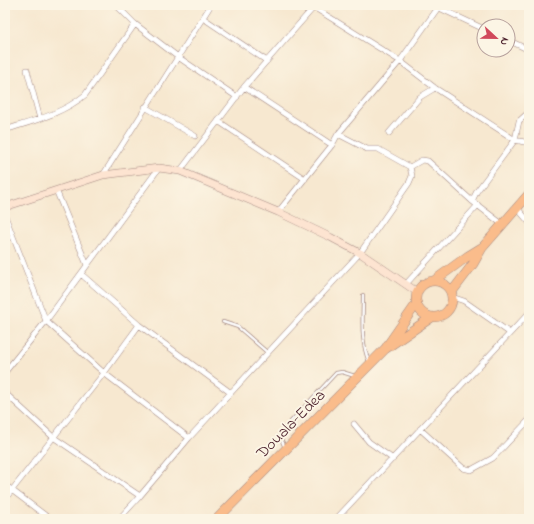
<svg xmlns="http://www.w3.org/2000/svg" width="534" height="524" font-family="'Indie Flower',sans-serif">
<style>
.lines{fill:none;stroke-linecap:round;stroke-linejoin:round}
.lane-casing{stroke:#a0847e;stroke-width:4}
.street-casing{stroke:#a0847e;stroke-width:6}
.secondary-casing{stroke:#a0847e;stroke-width:8}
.highway-casing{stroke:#a0847e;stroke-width:10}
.lane{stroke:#fff;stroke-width:2.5}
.street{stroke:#fff;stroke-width:5}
.secondary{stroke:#fde4d1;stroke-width:7}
.highway{stroke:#fabc8b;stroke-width:9}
.labels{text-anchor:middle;stroke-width:4;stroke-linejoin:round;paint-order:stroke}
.street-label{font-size:16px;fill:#4a1f2b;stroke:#fcf5e5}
</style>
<rect width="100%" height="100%" fill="#fcf5e5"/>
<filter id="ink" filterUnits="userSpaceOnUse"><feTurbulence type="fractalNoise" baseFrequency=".025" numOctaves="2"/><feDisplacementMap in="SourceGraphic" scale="8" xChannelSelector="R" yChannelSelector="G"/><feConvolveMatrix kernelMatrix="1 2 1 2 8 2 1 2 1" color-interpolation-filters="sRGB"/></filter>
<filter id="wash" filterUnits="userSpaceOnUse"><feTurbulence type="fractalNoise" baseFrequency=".012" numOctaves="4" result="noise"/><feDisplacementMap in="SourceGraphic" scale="16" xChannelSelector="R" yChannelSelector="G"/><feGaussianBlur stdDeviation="0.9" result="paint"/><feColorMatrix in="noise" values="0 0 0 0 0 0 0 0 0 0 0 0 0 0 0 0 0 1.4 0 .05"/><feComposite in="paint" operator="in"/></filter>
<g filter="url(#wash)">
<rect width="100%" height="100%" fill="#f7e8d0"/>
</g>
<g filter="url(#ink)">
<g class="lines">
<!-- lane casing -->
<g class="lane-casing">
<path id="lane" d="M363 295C363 319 360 339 369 362
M223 322 238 327 268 353
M285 448 280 436 281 432 336 373 342 372 355 376"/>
</g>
<!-- street casing -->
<g class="street-casing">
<path id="street" d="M116 5 135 24 178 57 237 97
M310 5 400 61 435 88 515 140 529 143
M433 5 484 29
M523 5 529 9
M203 18 267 61
M508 40 529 50
M27 70 40 119
M244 87 332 145
M145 107 195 136
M218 121 305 179
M5 130C33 121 62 114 85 95L135 24
M389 133 420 97 435 88
M410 167 422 160 428 161 472 201
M180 171 244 87 314 7
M103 175 211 5
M56 190 87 265
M517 208 529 222
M278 212 332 145 338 134 400 61 440 5
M5 216 46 321 104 373 189 438
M502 224 472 201 477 191 515 140 519 121 529 112
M81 274 139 325 231 393
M406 284 478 205
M452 297 464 301 510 333
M5 372 46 321 159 168
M5 393 53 437 140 496
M354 424 369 442 393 459
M420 429 463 468 471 470 493 458 529 420
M5 485 50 519
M5 499 104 373 139 325
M119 519 140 496 189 438 360 253 409 183 412 176 410 167 378 149H367L338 134
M336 519 529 313"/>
</g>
<!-- secondary casing -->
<g class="secondary-casing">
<path id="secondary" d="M5 207 103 175 159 168 180 171 278 212 330 237 360 253 417 292"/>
</g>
<!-- highway casing -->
<g class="highway-casing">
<path id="highway" d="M435 280 468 256 481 248
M416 299a18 18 0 1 1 36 0a18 18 0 1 1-36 0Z
M451 293 473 264 482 248 529 194
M387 346 417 303
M217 519 385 349 432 317"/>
</g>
<!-- lane -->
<use href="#lane" class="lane"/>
<!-- street -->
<use href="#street" class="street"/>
<!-- secondary -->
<use href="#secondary" class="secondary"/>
<!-- highway -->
<use href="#highway" class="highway"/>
</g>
</g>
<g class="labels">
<!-- street labels -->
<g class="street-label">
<text transform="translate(290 423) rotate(-45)" y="6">Douala-Edea</text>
</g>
</g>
<!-- margin -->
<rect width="534" height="524" fill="none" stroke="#fcf5e5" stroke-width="20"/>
<!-- north arrow -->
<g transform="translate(496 38) rotate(112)"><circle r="19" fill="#fcf5e5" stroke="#b59f9b"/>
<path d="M0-3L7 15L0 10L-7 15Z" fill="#d1495b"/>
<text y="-6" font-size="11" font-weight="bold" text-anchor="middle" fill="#4a1f2b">N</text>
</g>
</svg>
